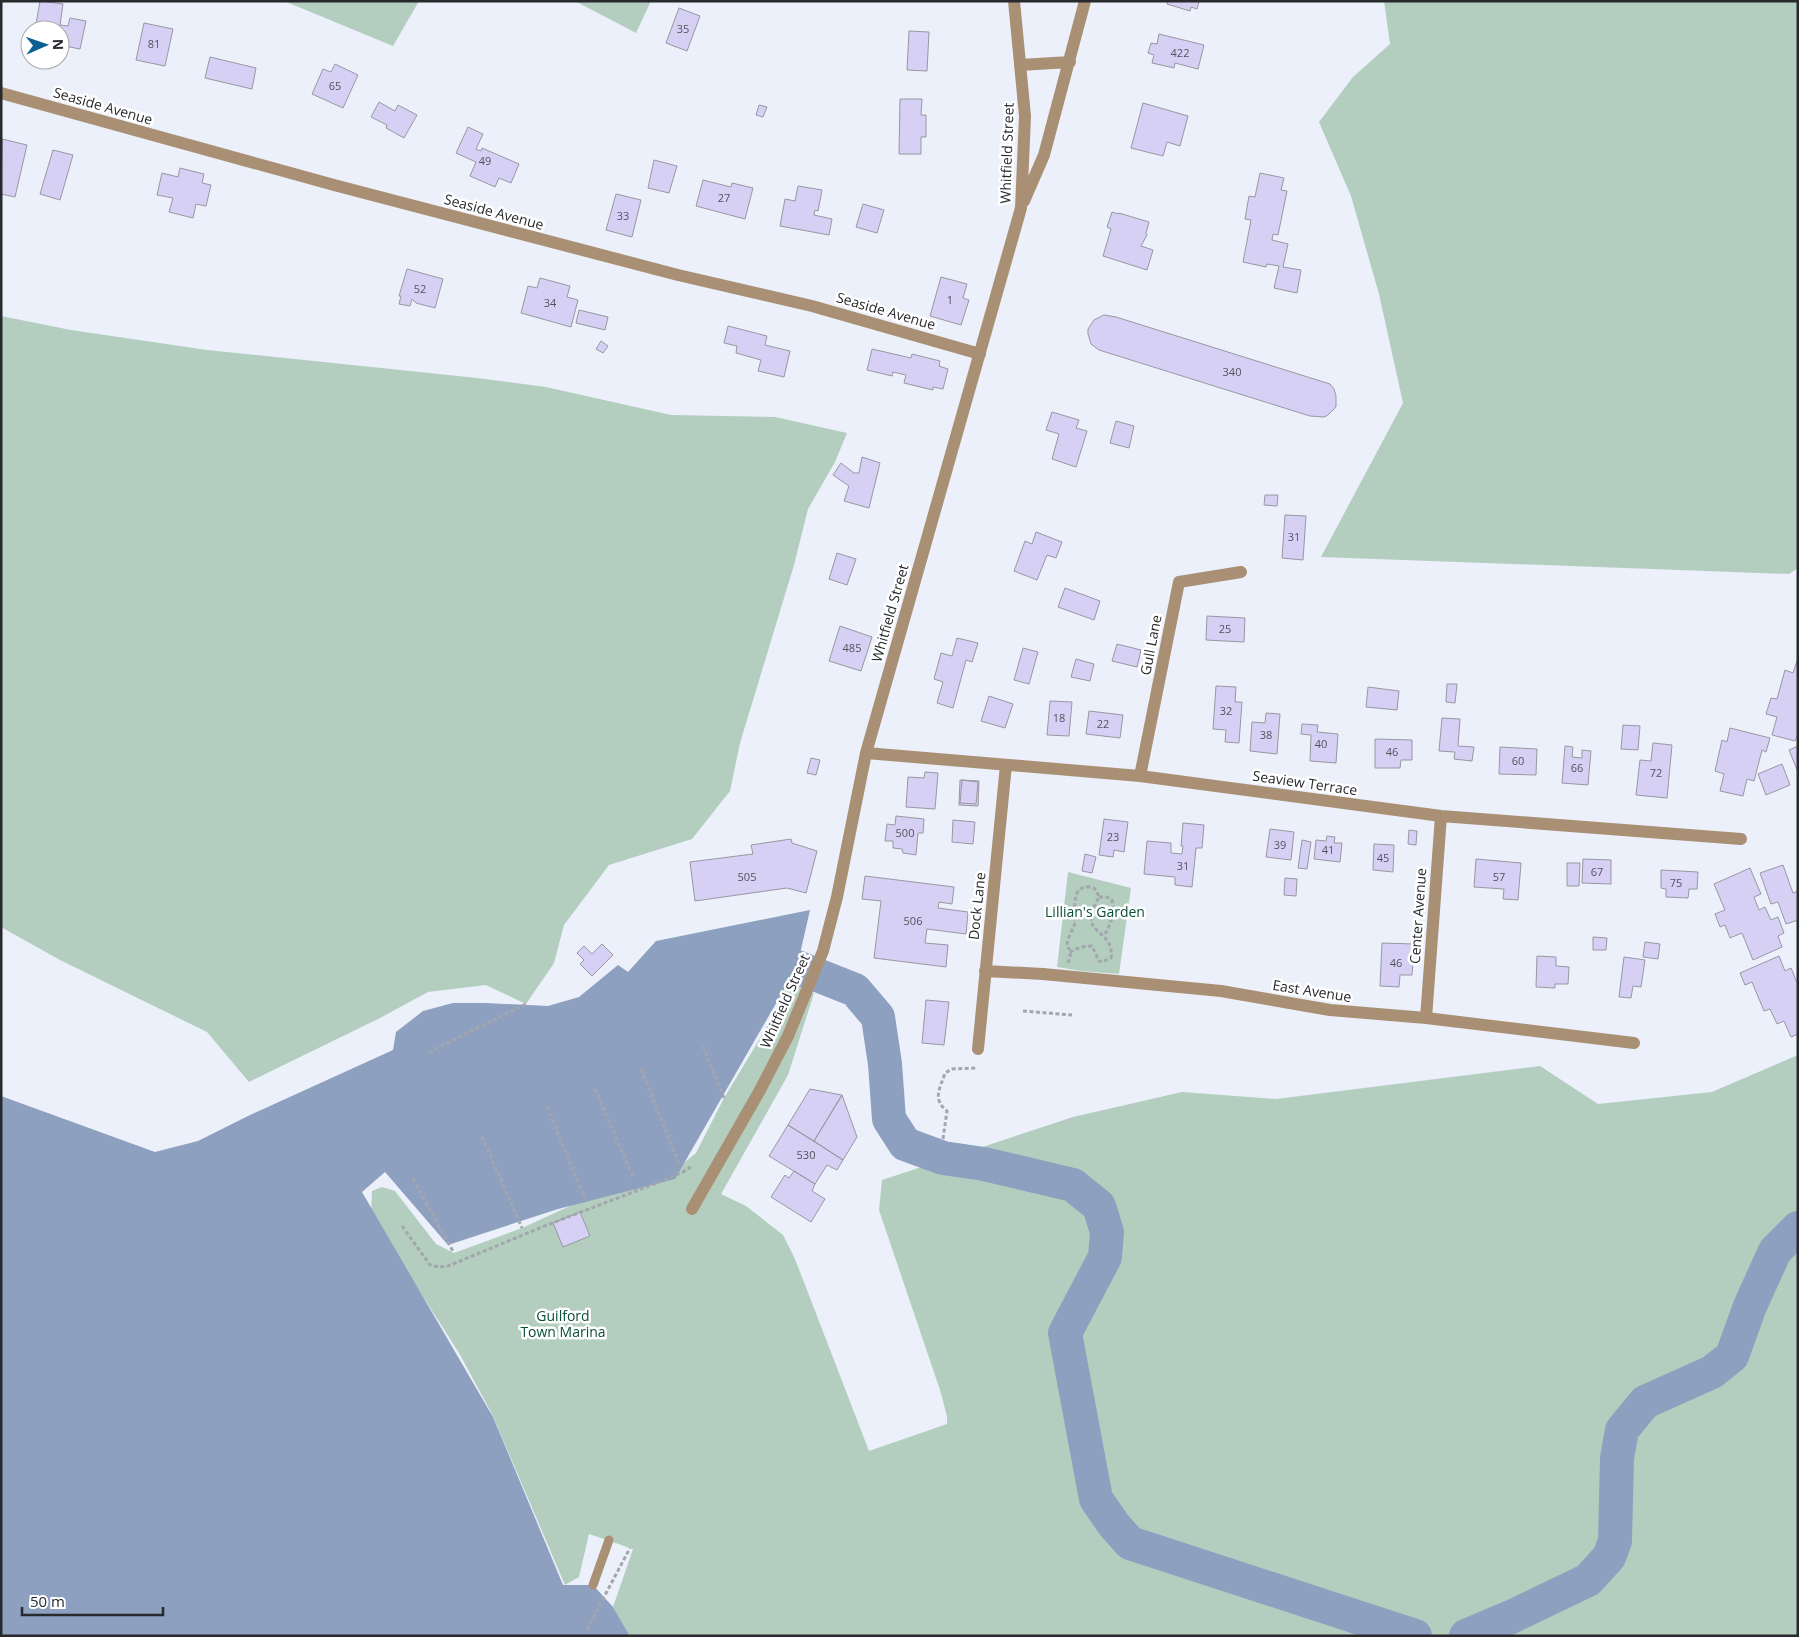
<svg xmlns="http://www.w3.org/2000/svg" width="1799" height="1637" font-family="'Open Sans',sans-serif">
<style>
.green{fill:#b3cebf}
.water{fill:#8ea0bf}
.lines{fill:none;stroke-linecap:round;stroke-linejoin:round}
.river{stroke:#8ea0bf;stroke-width:34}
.building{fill:#d6d0f4;stroke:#9997a1}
.path{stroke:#a3a6ae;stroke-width:3;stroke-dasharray:4 2.5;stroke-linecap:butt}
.lane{stroke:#a99074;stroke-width:9}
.street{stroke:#a99074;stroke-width:12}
.labels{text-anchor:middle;stroke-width:5;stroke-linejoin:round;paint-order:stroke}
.number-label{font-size:11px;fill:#53535e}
.street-label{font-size:14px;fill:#27292c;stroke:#fff}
.park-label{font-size:14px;fill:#084f35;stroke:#fff}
</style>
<rect width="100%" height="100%" fill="#ebf0fa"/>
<!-- green -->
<path class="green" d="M284 1H419L393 46Z
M575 1H651L636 33Z
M1384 1H1798V568L1789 574 1321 557 1403 403 1379 294 1351 196 1319 122 1353 77 1390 44Z
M1 316 71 330 207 350 477 378 546 387 671 415 775 417 847 433 835 462 808 509 794 565 740 743 730 791 692 839 609 865 564 925 554 963 526 1004 486 985 428 992 380 1018 249 1082 207 1032 60 960 1 927Z
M1068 872 1131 888 1119 974 1081 971 1057 967Z
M789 981 814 993 788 1075 721 1194 746 1206 783 1235 795 1259 869 1451 947 1424V1417L941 1393 879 1210 882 1180 1073 1117 1182 1092 1276 1099 1540 1066 1598 1104 1712 1092 1798 1055V1636H630L613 1607 633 1549 589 1534 579 1577 565 1585 492 1414 459 1353 371 1215 372 1191 382 1187 395 1191 436 1244 454 1253 522 1228 633 1177 680 1166 696 1153 724 1098 768 1025Z"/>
<!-- water -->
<path class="water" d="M810 910 797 967 675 1179 558 1209 448 1245 385 1172 362 1192 493 1417 563 1585H593L613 1607 630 1636H1V1096L155 1152 198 1141 248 1116 393 1050 396 1032 423 1011 453 1003H485L548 1006 579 997 618 965 628 972 656 941Z"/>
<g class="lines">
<!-- river -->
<path class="river" d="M797 967 855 990 878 1017 885 1064 889 1119 905 1144 943 1158 984 1164 1073 1185 1099 1206 1107 1232 1105 1257 1065 1333 1096 1499 1114 1525 1130 1543 1415 1636
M1466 1636 1511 1617 1588 1580 1609 1557 1615 1541 1617 1458 1622 1430 1645 1402 1712 1372 1732 1356 1750 1306 1775 1251 1798 1228"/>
</g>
<!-- building -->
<path class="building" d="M40 1 63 4 60 25 68 26 70 18 86 21 80 49 60 45V30H35Z
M1168 1H1199L1197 9 1191 7 1190 11 1167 4Z
M679 8 700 16 687 51 666 43Z
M144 23 173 29 165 66 136 60Z
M909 31 929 32 927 71 907 70Z
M1159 34 1204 45 1198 69 1175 63 1174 68 1152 63 1154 55 1148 53 1151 43 1157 44Z
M210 57 256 68 252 89 205 78Z
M335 64 358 75 343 108 312 94 323 69 331 72Z
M900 99H922L921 115H926V137H921V154H899Z
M379 102 395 111 398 105 417 115 404 138 386 128 387 125 371 117Z
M1143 103 1188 116 1180 146 1167 142 1163 156 1131 148Z
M759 105 767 107 763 117 756 115Z
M468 127 483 134 476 149 481 151 482 148 519 164 511 183 499 178 495 187 470 176 476 162 456 153Z
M2 139 27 145 15 197 1 194Z
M53 150 73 155 60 200 40 194Z
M654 160 677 166 669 193 648 188Z
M180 168 204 174 202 183 211 185 206 206 196 204 193 218 169 212 173 198 157 195 162 173 178 177Z
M1260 173 1284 178 1281 190 1287 191 1278 235 1273 234 1272 240 1288 244 1283 267 1301 270 1297 293 1274 288 1279 266 1267 264 1266 267 1243 262 1251 220 1245 219 1249 196 1255 197Z
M703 180 731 187 732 183 753 188 745 219 696 206Z
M798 186 822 190 818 211 815 210 814 215 832 219 829 235 780 226 785 199 795 201Z
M616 194 641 200 632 237 606 230Z
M863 204 884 210 877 233 856 227Z
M1112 212 1119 214V213L1149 222 1146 233 1147 235 1141 246 1153 250 1147 270 1103 256 1111 229 1107 227Z
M407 269 443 279 435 308 416 303 412 299 410 306 399 304 401 296H399Z
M941 277 967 284 963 298 969 300 961 325 930 316Z
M540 278 570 286 567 297 578 300 571 327 521 313 528 286 537 288Z
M579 310 608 317 605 330 576 323Z
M1104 315 1116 317 1330 384 1334 389 1336 396V407L1328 415 1324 417 1310 416 1099 350 1091 344 1088 334V329L1094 320Z
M728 326 767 336 765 345 790 351 784 377 758 371 761 360 736 353 737 346 724 343Z
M601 341 608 346 603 353 596 349Z
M872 349 911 358 912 354 940 361 939 366 948 369 943 389 933 387V390L904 383 906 375 893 372 892 376 867 370Z
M1052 412 1079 420 1076 428 1087 431 1076 467 1052 459 1059 434 1046 430Z
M1116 421 1134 426 1129 448 1110 443Z
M862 457 880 463 869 508 844 501 849 486 833 475 841 463 854 473H859Z
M1265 495H1278L1277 506 1264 505Z
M1285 515 1306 516 1303 560 1282 558Z
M1036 532 1062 542 1056 558 1047 555 1037 580 1014 571 1025 541 1032 544Z
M837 553 856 559 847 585 829 579Z
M1065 588 1100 601 1094 620 1058 607Z
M1207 616 1245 618 1244 642 1206 640Z
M840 626 872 637 861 671 829 661Z
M957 638 978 643 972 662 966 660 953 708 937 703 943 682 934 679 941 653 952 656Z
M1117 644 1141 650 1137 667 1112 661Z
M1023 648 1038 652 1029 684 1014 680Z
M1798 658V734L1795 741 1772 735 1777 717 1766 714 1771 698 1777 699 1785 670 1793 673Z
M1076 659 1094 664 1090 681 1071 677Z
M1447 684H1457L1455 703 1446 702Z
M1216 686 1236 687 1235 702H1242L1239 743 1225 742 1226 730 1213 729Z
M1368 687 1399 691 1397 710 1366 707Z
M989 696 1013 704 1005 728 981 721Z
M1050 701 1072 702 1069 736 1047 735Z
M1089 711 1123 715 1120 738 1086 734Z
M1266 713 1280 714 1277 754 1250 751 1252 722 1265 723Z
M1442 718 1460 719 1458 746 1474 747 1472 761 1454 759 1455 752 1439 751Z
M1302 724 1318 725 1317 732 1338 734 1336 763 1310 761 1311 735 1301 734Z
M1623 725 1640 726 1638 750 1621 749Z
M1730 728 1770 738 1766 752 1762 750 1754 781 1747 779 1743 796 1720 791 1724 774 1715 771 1722 740 1727 742Z
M1375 739 1412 740V760H1401L1400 768H1375Z
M1653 743 1672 745 1667 798 1636 795 1640 760 1651 761Z
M1565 746 1573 747 1572 757 1582 758V750L1591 751 1588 785 1562 783Z
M1798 746V772L1789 750Z
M1500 747 1537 749 1536 775 1499 774Z
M811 758 820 760 816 775 807 773Z
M1782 764 1790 785 1766 795 1758 774Z
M925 772 938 773 935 809 906 807 908 777 924 778Z
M960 780 979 781 978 806 959 805Z
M962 780 978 782 976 804 960 803Z
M896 816 924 819 923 833H918L916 855 903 853 902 849 893 848V841H885L887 824 895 825Z
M1104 819 1128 822 1124 852 1114 850 1113 857 1099 855Z
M953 820 975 822 973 844 952 842Z
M1183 823 1204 825 1202 848H1196L1192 887 1175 885V877L1144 874 1147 841 1171 843V853L1182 854 1183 846H1181Z
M1270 829 1294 832 1291 860 1266 857Z
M1409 830 1417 831 1416 845 1408 844Z
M1327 836 1335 837 1334 843H1342L1340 862 1314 859 1316 840 1326 841Z
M791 839 792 843 817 851 806 893 787 888 695 901 690 862 753 854 751 845Z
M1302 840 1311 842 1307 869 1298 868Z
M1374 844 1394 845 1393 872 1373 870Z
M1085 854 1096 857 1092 873 1082 871Z
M1476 859 1521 863 1518 900 1503 899 1504 889 1474 887Z
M1583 859 1611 860V884L1582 883Z
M1567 863H1580L1579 886H1567Z
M1783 865 1793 893 1798 891V920L1786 924 1778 902 1771 904 1760 873Z
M1750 868 1761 894 1754 897 1759 910 1765 907 1771 920 1778 917 1784 933 1778 936 1782 947 1753 960 1742 933 1730 938 1725 925 1720 927 1715 914 1725 910 1714 884Z
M1661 870 1698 872 1697 889H1689L1688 898 1666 897V889L1661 888Z
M865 876 954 887 952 904 939 902 938 908 968 912 966 934 927 929 925 943 948 945 946 967 874 958 881 901 862 899Z
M1285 878 1297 879 1296 896 1284 895Z
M1593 937 1607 938 1606 950H1593Z
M1645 942 1660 944 1658 959 1643 957Z
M1382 943 1414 944 1412 975H1400L1399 987 1380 986Z
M602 944 613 955 592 976 580 964 584 960 577 953 584 946 592 954Z
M1537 956 1556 957V966L1569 967 1568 984H1555V988L1536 987Z
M1779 956 1785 971 1791 968 1798 985V1034L1791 1037 1784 1021 1777 1024 1770 1009 1764 1011 1752 982 1745 985 1740 973Z
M1624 957 1645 960 1641 987 1633 986 1631 998 1619 997Z
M926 1000 949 1002 944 1045 922 1043Z
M810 1089 842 1095 814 1141 788 1125Z
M842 1095 857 1137 843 1160 814 1141Z
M788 1125 843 1160 837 1170 827 1165 815 1184 769 1156Z
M794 1171 815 1184 812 1191 825 1199 811 1222 771 1197 785 1175 789 1178Z
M580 1212 590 1236 563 1247 553 1223Z"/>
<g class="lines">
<!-- path -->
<path class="path" d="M1099 897H1107L1112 900C1115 914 1111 923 1104 936
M1068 963C1069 960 1071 955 1070 951 1069 946 1067 950 1067 944 1068 936 1074 929 1075 922 1076 910 1070 886 1089 887 1096 887 1097 892 1099 897 1096 903 1092 910 1091 916 1089 934 1114 933 1111 958L1102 962 1099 961 1092 946 1081 947 1070 952
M1023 1011 1072 1015
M703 1046 724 1098
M429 1052 526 1004
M641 1069 680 1166
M595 1089 633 1177
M547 1107 585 1199
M482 1137 522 1228
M943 1139 947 1111C932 1099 940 1089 945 1073L952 1069 977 1068
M413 1179 454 1253
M402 1226 430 1265 439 1267 448 1266 542 1227 662 1181 683 1172 691 1167
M587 1629 630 1548"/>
<!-- lane -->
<path class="lane" d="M593 1585 609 1540"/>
<!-- street -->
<path class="street" d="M1020 65 1070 62
M1 93 334 185 678 275 812 306 980 354
M1024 201 1044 155 1085 1
M866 753 1140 776 1441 816 1741 839
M1140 776 1179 582 1241 572
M985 971 1043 974 1221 991 1330 1010 1426 1018 1634 1043
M1426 1018 1441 816
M978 1049 1006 765
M692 1209 759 1092 788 1036 823 951 837 897 866 753 1021 208 1025 116 1014 1"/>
</g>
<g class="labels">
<!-- number labels -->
<g class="number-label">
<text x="683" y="33">35</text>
<text x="154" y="48">81</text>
<text x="1180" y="57">422</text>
<text x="335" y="90">65</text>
<text x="485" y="165">49</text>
<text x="724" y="202">27</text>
<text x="623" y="220">33</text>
<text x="420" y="293">52</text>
<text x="950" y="304">1</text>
<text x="550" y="307">34</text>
<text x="1232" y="376">340</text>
<text x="1294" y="541">31</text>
<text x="1225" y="633">25</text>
<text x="852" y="652">485</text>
<text x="1226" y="715">32</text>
<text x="1059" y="722">18</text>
<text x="1103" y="728">22</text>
<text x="1266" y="739">38</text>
<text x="1321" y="748">40</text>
<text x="1392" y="756">46</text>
<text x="1518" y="765">60</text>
<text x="1577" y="772">66</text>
<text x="1656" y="777">72</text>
<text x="905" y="837">500</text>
<text x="1113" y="841">23</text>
<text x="1280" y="849">39</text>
<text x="1328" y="854">41</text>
<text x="1383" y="862">45</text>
<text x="1183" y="870">31</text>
<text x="1597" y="876">67</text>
<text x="747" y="881">505</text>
<text x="1499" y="881">57</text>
<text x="1676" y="887">75</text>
<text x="913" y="925">506</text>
<text x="1396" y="967">46</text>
<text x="806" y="1159">530</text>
</g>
<!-- street labels -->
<g class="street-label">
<text transform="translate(103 106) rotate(16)" y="5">Seaside Avenue</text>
<text transform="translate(1007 153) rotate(-88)" y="5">Whitfield Street</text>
<text transform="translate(494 212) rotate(15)" y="5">Seaside Avenue</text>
<text transform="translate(886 311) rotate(16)" y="5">Seaside Avenue</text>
<text transform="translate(890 613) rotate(-74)" y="5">Whitfield Street</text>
<text transform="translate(1151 645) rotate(-79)" y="5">Gull Lane</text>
<text transform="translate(1305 783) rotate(8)" y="5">Seaview Terrace</text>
<text transform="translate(977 906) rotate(-84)" y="5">Dock Lane</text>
<text transform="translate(1418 916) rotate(-86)" y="5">Center Avenue</text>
<text transform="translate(1312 991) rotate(9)" y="5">East Avenue</text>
<text transform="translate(785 1001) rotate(-66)" y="5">Whitfield Street</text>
</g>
<!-- park labels -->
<g class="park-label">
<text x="1095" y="917">Lillian's Garden</text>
<text x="563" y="1321">Guilford<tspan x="563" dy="16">Town Marina</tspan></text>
</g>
</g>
<!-- border -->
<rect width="1799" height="1637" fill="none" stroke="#27292c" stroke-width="5"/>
<!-- north arrow -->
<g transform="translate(45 45) rotate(88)"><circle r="24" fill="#ffffff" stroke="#a9a9ab"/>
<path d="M0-4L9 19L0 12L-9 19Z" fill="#096091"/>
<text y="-8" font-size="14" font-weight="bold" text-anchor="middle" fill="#27292c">N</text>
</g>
<!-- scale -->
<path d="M22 1607v8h141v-8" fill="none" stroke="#27292c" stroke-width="2.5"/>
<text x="30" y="1607" font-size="15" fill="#27292c" stroke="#ffffff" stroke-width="4" paint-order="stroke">50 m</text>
</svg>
